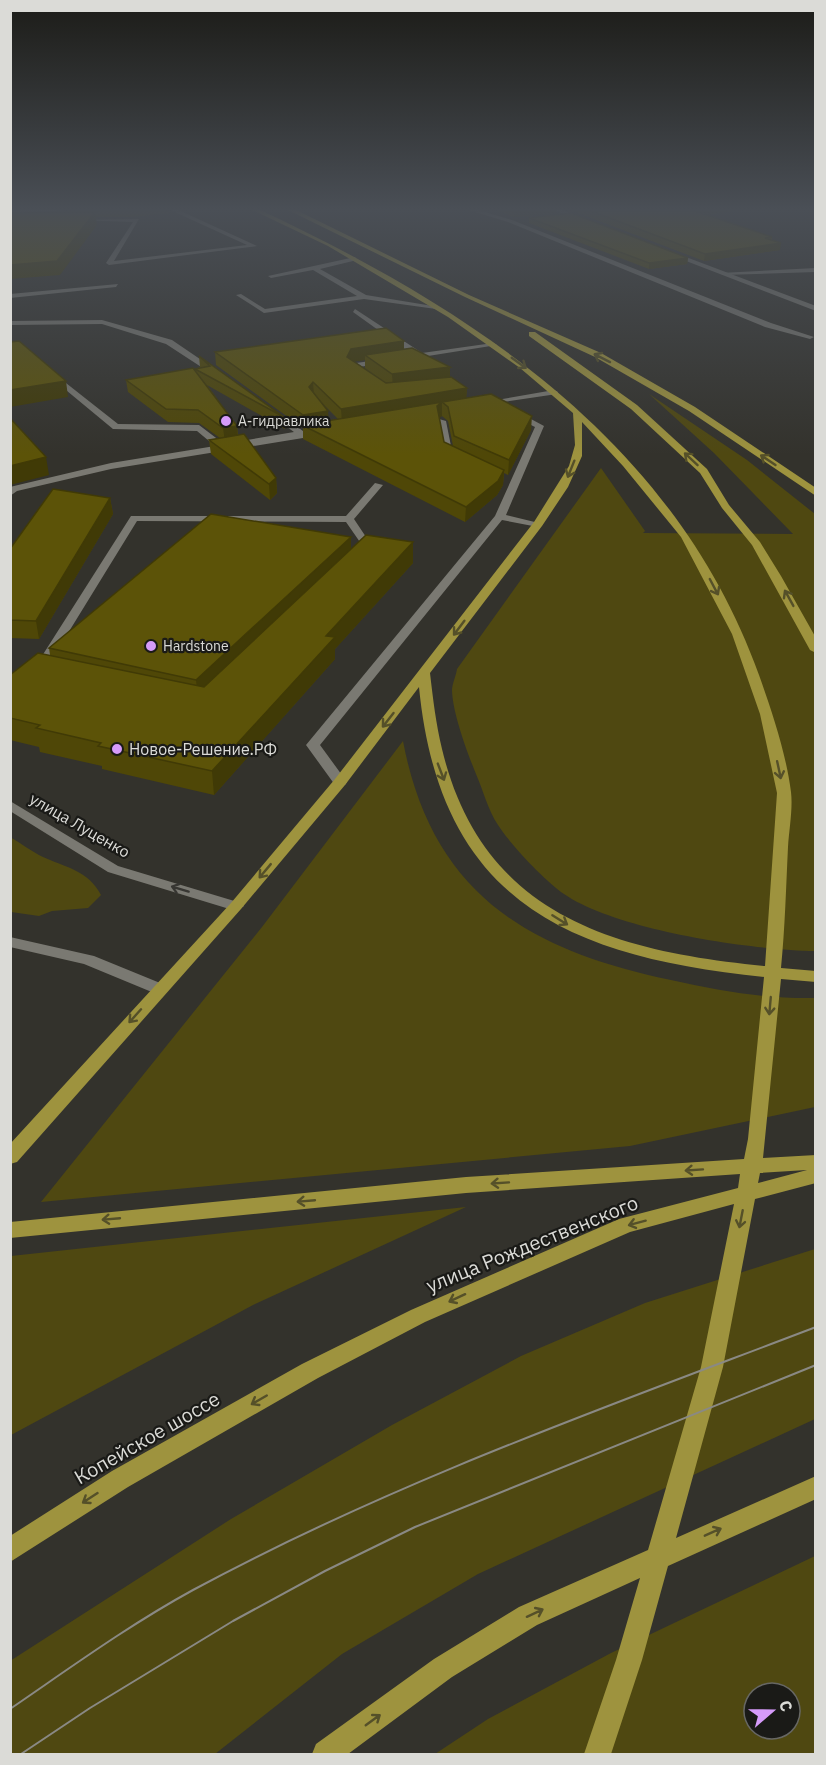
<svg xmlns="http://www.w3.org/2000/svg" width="826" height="1765" font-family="'IBM Plex Sans',sans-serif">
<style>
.green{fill:#4f4811;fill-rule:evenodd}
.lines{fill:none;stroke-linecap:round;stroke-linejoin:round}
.service{fill:#7a7972;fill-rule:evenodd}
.minor{fill:#7a7972;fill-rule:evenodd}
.tertiary{fill:#7a7972;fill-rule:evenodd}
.primary{fill:#9e933e;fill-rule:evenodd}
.tram{stroke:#8a8984;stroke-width:2}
.wall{fill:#4f4707;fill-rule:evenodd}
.shaded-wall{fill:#403a06}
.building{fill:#5c5308;stroke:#403a06;stroke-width:1.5}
.oneway{stroke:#555029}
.oneway2{stroke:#373632}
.poi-dot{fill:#d69bfa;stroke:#1a1a17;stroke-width:2}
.labels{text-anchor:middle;stroke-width:4.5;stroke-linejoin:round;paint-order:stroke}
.far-poi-label{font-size:14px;fill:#dbdbd7;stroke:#1a1a17;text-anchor:start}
.poi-label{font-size:16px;fill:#dbdbd7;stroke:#1a1a17;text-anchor:start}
.street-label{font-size:16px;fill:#dbdbd7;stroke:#1a1a17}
.near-street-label{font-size:20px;fill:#dbdbd7;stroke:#1a1a17}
</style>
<rect width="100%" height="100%" fill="#33322c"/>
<!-- green -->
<path class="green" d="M98 208H160L171 213 131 217H11Z
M649 394 747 460 815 514V951C751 950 616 930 564 894 545 881 510 844 498 825 488 810 483 790 476 774 467 752 453 714 452 691 452 684 456 676 457 669L601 468 645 531 643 533 793 534 714 453Z
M403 741C432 894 528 950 671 980 719 991 767 999 815 998V1107L630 1146 41 1202 262 927Z
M10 837C21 843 32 852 43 857 65 867 89 871 101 895L88 908 52 911 39 916 11 912Z
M466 1207 253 1305 11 1435V1256Z
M815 1249V1419L478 1574 342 1654 215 1754H11L10 1661 231 1519 392 1425 521 1356 645 1303Z
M815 1556V1754H435L488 1719 611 1653ZM754 1693H790V1729H754Z"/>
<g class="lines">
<!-- service -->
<path class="service" d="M55 208H86L10 215V211Z
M166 208H174L257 246 109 265 106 263 133 222 73 220 139 219 114 261 247 245Z
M462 208H472L512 220 771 323 814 337 810 339 765 327 508 222Z
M355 257 357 260 320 269 366 295 439 307 436 309 364 299 264 313 236 295 241 294 265 309 357 296 313 270 271 278 268 276Z
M816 268V272L723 275 720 273Z
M118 284 116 287 10 298V294Z
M355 309 422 353 493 343 497 345 359 367 366 374 359 376 349 368V364L413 355 353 312Z
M102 320 172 340 219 372 212 374 166 344 102 324 10 325V321Z
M52 372 118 424 199 425 224 444 294 432 266 412 265 410 269 407 303 431 323 427 327 430 303 438 111 469 17 491 10 496V487L14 486 111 463 215 446 197 431 113 429 49 376 48 374Z
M554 390 558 392 557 394 483 405 479 403Z
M516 411 544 426 506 515 543 524 538 527 502 520 320 745 347 782 345 785H335L306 745 495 516 535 427 513 416V412Z
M439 419 446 421 452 451 461 454V458H455L444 452Z
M375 483 383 485 354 519 372 546 358 557 353 554 362 545 346 522 137 521 44 672 10 693V683L35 667 131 516H346Z"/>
<!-- minor -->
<path class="minor" d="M549 208H558L589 221 584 222Z
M670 251 816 306V311L668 254Z"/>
<!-- tertiary -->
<path class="tertiary" d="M10 801 118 866 241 903 244 906 236 911 108 872 10 811Z
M10 937 94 956 165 985 167 989 165 993 159 995 84 964 10 947Z"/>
<!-- primary -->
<path class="primary" d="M248 208H256C472 309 675 441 759 675 772 712 786 753 791 792 793 809 789 830 788 847 786 888 785 928 781 968L816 971V982L781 979 763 1158 816 1155V1183L755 1199 723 1367 676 1538 816 1476V1499L668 1566 642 1660 611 1754H584L616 1660 640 1578 537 1625 452 1677 348 1754H312L316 1744 434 1659 519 1607 648 1550 701 1367 734 1204 630 1232 425 1322 318 1378 128 1487 10 1562V1536L112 1471 302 1364 411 1310 619 1219 738 1188 740 1174 466 1193 10 1238V1222L466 1177 744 1159 748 1139 764 977C570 957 440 903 419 687L345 785 241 909 17 1162 10 1164V1144L231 903 335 779 534 522 569 466 575 445 573 413 520 368 448 317 328 246ZM582 422 623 466 681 537 732 634 760 714 777 793 765 966C614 951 482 916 442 749 436 724 433 699 430 673L542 526 568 487 582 456ZM807 1170 758 1183 760 1173Z
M284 208H292L469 295 601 353 695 407 816 488V496L689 411 595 357 465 297Z
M529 332H535L637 405 707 469 729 505 760 542 781 576 816 638V653L810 650 752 545 722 508 700 473 631 409 529 336Z"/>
<!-- tram -->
<path class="tram" d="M10 1709C70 1668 129 1625 193 1590 391 1483 606 1407 816 1327
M21 1754 90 1708 233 1621 325 1571 415 1527 816 1365"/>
</g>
<!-- wall -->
<path class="wall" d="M491 208H557L556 213 514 217Z
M565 208H738V210L706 215 772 237V240L780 250 704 261Z
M529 218 688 258 687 264 649 269 529 223Z
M404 341V349L450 377 467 388 466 398 531 430 508 475 504 473 503 485 497 495 465 522 303 439V428L216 365 215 352ZM365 360V368L386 383 354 361ZM322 403 338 419 329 421ZM442 416 448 421 453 446 444 442 439 418Z
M199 356 284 417 285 429 207 385 237 426 238 435 276 478 277 493 270 500 211 454 209 440 220 438 199 423 168 422 128 392 126 380 195 370V369L200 367Z
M110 498 113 514 39 639 10 638V549Z
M351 537V549L413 563 335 649V659L214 795 102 769V766L40 752 39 747 10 740V675L50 655 49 648Z"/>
<!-- shaded-wall -->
<path class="shaded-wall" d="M541 208H557L556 213 514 217V211Z
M705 208H738V210L691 216 692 210Z
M95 212 97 225 60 275 10 279V265Z
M781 243 780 250 704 261 705 254Z
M688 258 687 264 649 269V263Z
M404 341V354L365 355V360L352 362 347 357 351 349Z
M450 367V381L393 388 392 374Z
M66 381 68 397 10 407V390Z
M313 382 314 395 309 387Z
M467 388 466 402H442V416L437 419 342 423 341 409Z
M328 411 329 424 303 426V415Z
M532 416 531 430 508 475 509 460Z
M237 426 238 440 225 442 223 428Z
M46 457 49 475 10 485V466Z
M504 470 503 485 497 495 465 522 466 507Z
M276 478 277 493 270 500 269 484Z
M110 498 113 514 39 639 36 621Z
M351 537V553L198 699 196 680Z
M413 542V563L335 649V659L214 795 212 771 326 636Z"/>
<!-- building -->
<path class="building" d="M507 208H541L514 211Z
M583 208H705L692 210 772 237 765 238 781 243 705 254Z
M95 212 57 261 10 265V213Z
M571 213 688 258 649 263 529 218Z
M386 328 404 341 351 349 347 357 386 383 451 377 467 388 341 409 313 382 309 387 328 411 303 415 215 352Z
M19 341 66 381 10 390V342Z
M412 348 450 367 392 374 365 355Z
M199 356 284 417 195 369 210 366Z
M193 368 237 426 223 428 198 410 166 409 126 380Z
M491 394 532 416 509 460 454 436 448 407 442 402 437 406 444 442 504 470 498 481 466 507 302 425Z
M10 418 46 457 10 466Z
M244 434 276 478 269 484 209 440Z
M53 489 110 498 36 621 10 620V549Z
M211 514 351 537 196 680 49 648Z
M366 535 413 542 326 636 335 637 212 771 98 746 101 743 36 728 40 725 10 718V675L38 653 204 687Z"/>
<!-- one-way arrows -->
<defs><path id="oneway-shaft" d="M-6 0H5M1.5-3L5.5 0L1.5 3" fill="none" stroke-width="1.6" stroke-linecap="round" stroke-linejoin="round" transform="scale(1.5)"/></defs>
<g class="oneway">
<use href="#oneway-shaft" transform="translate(602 358) rotate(-153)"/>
<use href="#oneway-shaft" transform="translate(519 363) rotate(36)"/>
<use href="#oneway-shaft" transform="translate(691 459) rotate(-137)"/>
<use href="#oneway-shaft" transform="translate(768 460) rotate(-146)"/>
<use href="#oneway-shaft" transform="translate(571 469) rotate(112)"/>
<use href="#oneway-shaft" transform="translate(714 587) rotate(62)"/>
<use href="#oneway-shaft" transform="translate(789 598) rotate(-119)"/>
<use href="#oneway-shaft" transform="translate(459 628) rotate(127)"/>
<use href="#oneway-shaft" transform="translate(388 720) rotate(128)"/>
<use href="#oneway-shaft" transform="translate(779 770) rotate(78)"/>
<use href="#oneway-shaft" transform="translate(441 772) rotate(69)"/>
<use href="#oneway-shaft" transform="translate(265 871) rotate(130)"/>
<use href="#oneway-shaft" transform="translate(560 920) rotate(32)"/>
<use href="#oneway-shaft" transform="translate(770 1006) rotate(95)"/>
<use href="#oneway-shaft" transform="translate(135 1016) rotate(132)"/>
<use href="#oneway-shaft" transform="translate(694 1170) rotate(176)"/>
<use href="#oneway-shaft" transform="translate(500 1183) rotate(176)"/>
<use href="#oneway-shaft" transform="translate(306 1201) rotate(175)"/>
<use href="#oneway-shaft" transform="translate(111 1219) rotate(175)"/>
<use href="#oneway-shaft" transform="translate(741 1219) rotate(101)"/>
<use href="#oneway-shaft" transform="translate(637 1223) rotate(165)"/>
<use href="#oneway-shaft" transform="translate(457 1298) rotate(155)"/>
<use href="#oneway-shaft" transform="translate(259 1400) rotate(150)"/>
<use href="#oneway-shaft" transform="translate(90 1498) rotate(147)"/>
<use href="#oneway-shaft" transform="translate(713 1532) rotate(-24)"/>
<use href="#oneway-shaft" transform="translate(535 1613) rotate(-25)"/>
<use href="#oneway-shaft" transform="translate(373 1720) rotate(-36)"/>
</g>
<use class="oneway2" href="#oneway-shaft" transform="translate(180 889) rotate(-163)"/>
<!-- sky -->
<linearGradient id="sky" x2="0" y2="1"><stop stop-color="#1c1c18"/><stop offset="0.46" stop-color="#4a4f56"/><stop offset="1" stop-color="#4a4f56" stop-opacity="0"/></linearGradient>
<rect width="826" height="455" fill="url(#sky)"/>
<!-- markers -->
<g class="poi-dot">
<circle cx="226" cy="421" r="6"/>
<circle cx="151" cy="646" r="6"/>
<circle cx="117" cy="749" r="6"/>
</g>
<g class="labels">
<!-- far-poi labels -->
<g class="far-poi-label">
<text x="238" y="426">А-гидравлика</text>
<text x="163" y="651">Hardstone</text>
</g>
<!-- poi labels -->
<g class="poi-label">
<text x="129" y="755">Новое-Решение.РФ</text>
</g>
<!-- street labels -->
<g class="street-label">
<text transform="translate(80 825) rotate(30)" y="6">улица Луценко</text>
</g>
<!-- near-street labels -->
<g class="near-street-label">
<text transform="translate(532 1244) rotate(-22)" y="7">улица Рождественского</text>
<text transform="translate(147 1438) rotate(-30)" y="7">Копейское шоссе</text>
</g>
</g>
<!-- border -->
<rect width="826" height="1765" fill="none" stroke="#dbdbd7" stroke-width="24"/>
<!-- north arrow -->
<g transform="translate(772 1711) rotate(70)"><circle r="28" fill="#1a1a17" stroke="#676764" stroke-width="1.5"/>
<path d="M0-4.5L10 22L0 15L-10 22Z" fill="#d69bfa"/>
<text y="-9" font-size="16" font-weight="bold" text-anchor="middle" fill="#dbdbd7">С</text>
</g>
</svg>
